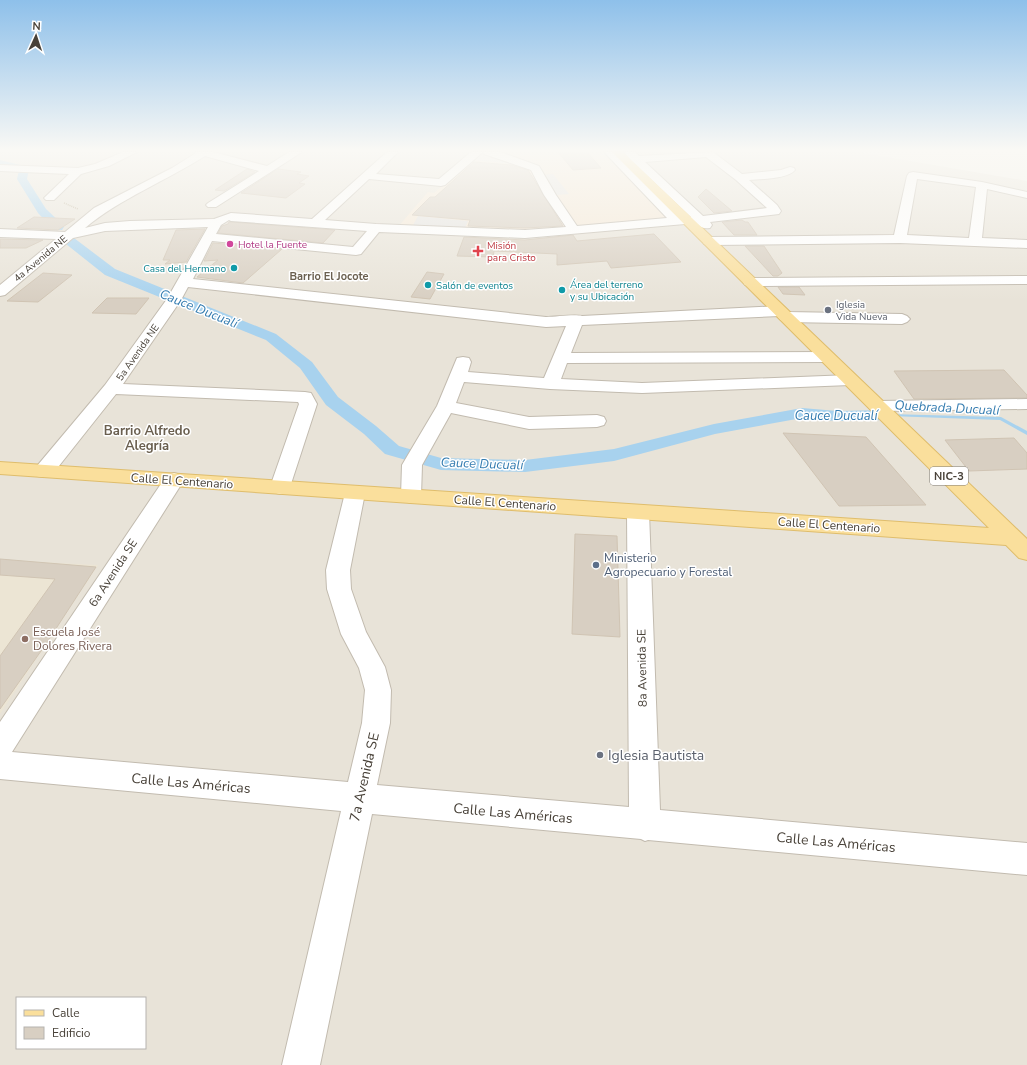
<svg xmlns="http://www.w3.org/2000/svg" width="1027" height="1065" font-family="'Nunito Sans',sans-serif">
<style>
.residential{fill:#e8e3d8;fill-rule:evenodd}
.commercial{fill:#f5e8d6}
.education{fill:#ece5d4}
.parking{fill:#e6e4e1}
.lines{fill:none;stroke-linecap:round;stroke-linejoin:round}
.stream{fill:#a8d2ee;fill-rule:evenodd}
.canal{fill:#a8d2ee;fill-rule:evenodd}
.building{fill:#d8cfc2;stroke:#d0c4b3}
.minor-casing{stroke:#c2bbaf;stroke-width:2}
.major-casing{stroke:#dfbd6c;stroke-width:2}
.path{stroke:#c0b49e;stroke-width:1.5;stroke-dasharray:1 1;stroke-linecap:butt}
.minor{fill:#fff;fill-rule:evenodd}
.major{fill:#fadf9c;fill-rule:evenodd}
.hotel-dot{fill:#d1479c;stroke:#fff;stroke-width:1.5}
.health-dot{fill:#e0444e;stroke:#fff;stroke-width:1.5}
.culture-dot{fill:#0f9aa8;stroke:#fff;stroke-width:1.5}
.worship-dot{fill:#6b7280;stroke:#fff;stroke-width:1.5}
.service-dot{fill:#5c6f8a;stroke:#fff;stroke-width:1.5}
.education-dot{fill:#8d6e63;stroke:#fff;stroke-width:1.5}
.labels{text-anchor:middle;stroke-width:3;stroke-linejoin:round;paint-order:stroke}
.far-hotel-label{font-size:10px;fill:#b23c85;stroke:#fff;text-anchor:start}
.far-health-label{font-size:10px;fill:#be3a42;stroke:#fff;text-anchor:start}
.far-street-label{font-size:10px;fill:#484138;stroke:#fff}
.far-culture-label{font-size:10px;fill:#0d838f;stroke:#fff;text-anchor:start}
.far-worship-label{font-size:10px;fill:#5b616d;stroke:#fff;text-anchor:start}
.far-neighbourhood-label{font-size:11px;font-weight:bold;fill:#6a5f4f;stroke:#fff}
.shield{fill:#fff;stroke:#7f7a74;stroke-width:1}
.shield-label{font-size:11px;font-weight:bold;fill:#484138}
.street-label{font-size:12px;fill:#484138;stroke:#fff}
.service-label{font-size:12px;fill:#4e5e75;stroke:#fff;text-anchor:start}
.education-label{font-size:12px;fill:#785e54;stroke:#fff;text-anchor:start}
.water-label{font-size:13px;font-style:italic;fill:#347cb0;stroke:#fff}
.neighbourhood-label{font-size:13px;font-weight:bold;fill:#6a5f4f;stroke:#fff}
.near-worship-label{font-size:14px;fill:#5b616d;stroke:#fff;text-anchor:start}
.near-street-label{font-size:14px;fill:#484138;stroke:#fff}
</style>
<rect width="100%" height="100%" fill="#f4f1e9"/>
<!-- residential -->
<path class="residential" d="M0 152H858L1027 181V1065H0ZM17 998H145V1048H17Z"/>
<!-- commercial -->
<path class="commercial" d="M481 152H605L673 221 525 233 397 228 428 192 434 193Z"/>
<!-- education -->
<path class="education" d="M0 560 98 565 0 714Z"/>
<!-- parking -->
<path class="parking" d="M483 153 525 165 474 160Z
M553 174 569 194 556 195 541 175Z
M418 216 468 221 465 228 413 225Z"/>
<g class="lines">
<!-- stream -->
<path class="stream" d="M888 414 1001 417 1027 431V435L1000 420 890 416 888 415Z"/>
<!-- canal -->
<path class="canal" d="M0 160 28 167 29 169 27 179 46 209 62 224 64 227 62 230H54L38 213 17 179 19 170 0 166Z
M70 237 74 238 115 269 276 334 312 362 338 397 376 426 399 446 441 458 525 460 614 449 714 424 802 408 837 411 886 410 892 411 895 415 892 419 886 420 837 421 802 418 715 434 614 461 525 472 441 470 385 454 364 434 326 405 300 368 266 340 105 275 66 244 64 241 66 238Z"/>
</g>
<!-- building -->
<path class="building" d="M558 152H587L601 168 573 170Z
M474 162 511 165 528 170 563 226 525 228 468 226 470 220 412 215 430 197H435Z
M247 169 255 172 224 191 215 190Z
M278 169 301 172 297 174 309 176 299 183 305 184 286 198 241 193Z
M706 189 732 211 714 213 698 197Z
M34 217 75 219 58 230 17 228Z
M742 220 745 222H748L757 235H734L722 222Z
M229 222H231L335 230 323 243 218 233 222 226 228 224Z
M205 229 186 262 165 264 170 260H163L176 230Z
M654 234 681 262 611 268 607 261 557 265V254L494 251 493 257 457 256 464 237 525 240 573 235 577 241Z
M0 239H1L43 240 26 248H0Z
M213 243 282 249 243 283 197 277 218 260 204 261Z
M745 246H764L782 273 778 276H773Z
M427 272 444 274 430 299 411 297Z
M43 273 72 275 38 302 7 301Z
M778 287H799L805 295 783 294Z
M107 298H149L136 314 92 313Z
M1004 370 1027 395V398L914 399 894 371Z
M783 433 866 437 926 505 839 506Z
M1014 438 1027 453V469L969 471 945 440Z
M575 534 617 536 620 637 572 634Z
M0 559 96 567 46 644 0 709V656L55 579 0 575Z"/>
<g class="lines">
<!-- minor casing -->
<g class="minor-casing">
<path id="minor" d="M123 152H137L109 166 81 174 54 200H46L44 198 69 174 0 171V165L78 168 95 164Z
M195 152H213L267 166 289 152H302L216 207H208L206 205 208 203 259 171 205 156C166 181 121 198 85 228L105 223 130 221 214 219 231 213 312 219 387 152H398L376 174 439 179 471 152H483L445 185 441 186 369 179 325 220 376 224 525 230 566 227 544 195 531 170 484 154 483 152H500L539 166 556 195 577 226 667 218 604 152H615L623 160 624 158 628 157 624 152H635L639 156 713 152 742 174 781 170 790 167 794 168 795 170C788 179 761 179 749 180L777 205 781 211 779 214 710 222 712 225 710 228C704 229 702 228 697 224H685L525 238 379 232 361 254 356 255 212 241 193 279 546 317C556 317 574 314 582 316L780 306 785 308 788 311 787 312 902 314 907 316 910 319 907 322 902 324 786 322 781 320 778 317 779 316 582 325 571 353 827 352 833 354 835 357 833 360 827 362 567 363 561 379 642 383 850 375 856 376 859 380 856 384 850 385 642 393 550 389 464 382 456 403 529 417 597 415 604 417 606 421 604 425 597 427 529 429 451 413 422 465 421 496 418 501 411 503 404 501 401 496 402 465 437 406 457 358 463 357 469 358 471 362 468 372 544 378 566 326 546 327 188 287 181 300 123 384 305 392 311 393 317 404 290 487 287 492 280 494 273 492 270 487 299 404 298 402 116 394 51 476 44 477 37 476 34 471 37 466 105 385 167 299 208 227 105 231 73 238 5 295 0 296V285L56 239 0 237V229L65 232 94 208 172 168 196 153ZM706 157 736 180 767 208 703 216 645 162ZM625 162 634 163 691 217H680ZM229 220 231 221 367 231 353 247 216 234 221 225Z
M913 172 982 182 1027 192V198L987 189 982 238 1027 240V248L900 243 709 245 704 244 703 241 704 238 709 237 894 235 907 176 909 173ZM917 179 976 187 969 238 907 235Z
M1027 276V284L750 286 745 285 743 282 745 279 750 278Z
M1027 399V409L877 411 871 410 868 406 871 402 877 401Z
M174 473 181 475 184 480 12 752 348 782 362 723 365 690 359 668 341 634 327 589 326 570 345 493 348 488 355 486 362 488 365 493 350 570 351 589 366 632 385 667 391 690 390 723 377 785 629 807 627 512 630 507 638 505 646 507 649 512 660 810 1027 843V875L648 840 645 841 641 839 372 814 320 1065H282L341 811 0 779V722L167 475Z"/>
</g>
<!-- major casing -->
<g class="major-casing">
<path id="major" d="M612 152H623L1027 539V560L1019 558 1006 545 0 474V462L989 528Z"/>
</g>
<!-- path -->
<path class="path" d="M64 203 78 209"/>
<!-- minor -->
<use href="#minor" class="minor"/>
<!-- major -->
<use href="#major" class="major"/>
</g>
<!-- sky -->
<linearGradient id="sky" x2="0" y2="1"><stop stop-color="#8ec0ea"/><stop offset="0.5" stop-color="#faf9f5"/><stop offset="1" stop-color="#faf9f5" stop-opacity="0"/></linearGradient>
<rect width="1027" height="301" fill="url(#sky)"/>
<!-- markers -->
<circle class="hotel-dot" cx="230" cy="244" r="4"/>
<path class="health-dot" d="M476 245h4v4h4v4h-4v4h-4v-4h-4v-4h4z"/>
<g class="culture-dot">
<circle cx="234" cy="268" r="4"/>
<circle cx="428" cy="285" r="4"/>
<circle cx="562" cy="290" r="4"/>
</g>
<g class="worship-dot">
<circle cx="828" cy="310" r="4"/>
<circle cx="600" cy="755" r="4"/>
</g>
<circle class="service-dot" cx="596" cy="565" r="4"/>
<circle class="education-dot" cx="25" cy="639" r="4"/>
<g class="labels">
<!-- far-hotel labels -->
<g class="far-hotel-label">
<text x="238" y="248">Hotel la Fuente</text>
</g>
<!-- far-health labels -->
<g class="far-health-label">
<text x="487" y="249">Misión<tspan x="487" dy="12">para Cristo</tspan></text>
</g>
<!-- far-street labels -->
<g class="far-street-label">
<text transform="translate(40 258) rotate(-40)" y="4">4a Avenida NE</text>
<text transform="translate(137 352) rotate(-55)" y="4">5a Avenida NE</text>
</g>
<!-- far-culture labels -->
<g class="far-culture-label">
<text x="226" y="272" text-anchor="end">Casa del Hermano</text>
<text x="570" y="288">Área del terreno<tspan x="570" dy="12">y su Ubicación</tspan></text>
<text x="436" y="289">Salón de eventos</text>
</g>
<!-- far-worship labels -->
<g class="far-worship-label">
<text x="836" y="308">Iglesia<tspan x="836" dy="12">Vida Nueva</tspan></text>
</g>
<!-- far-neighbourhood labels -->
<g class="far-neighbourhood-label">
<text x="329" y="280">Barrio El Jocote</text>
</g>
<!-- shield labels -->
<rect class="shield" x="930" y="467" width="38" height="18" rx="3"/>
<g class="shield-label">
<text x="949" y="480">NIC-3</text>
</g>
<!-- street labels -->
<g class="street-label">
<text transform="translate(182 481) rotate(4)" y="4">Calle El Centenario</text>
<text transform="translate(505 503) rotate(4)" y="4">Calle El Centenario</text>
<text transform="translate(829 525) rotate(4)" y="4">Calle El Centenario</text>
<text transform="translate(113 573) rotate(-57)" y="4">6a Avenida SE</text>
<text transform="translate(642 668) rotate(-91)" y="4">8a Avenida SE</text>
</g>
<!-- service labels -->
<g class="service-label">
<text x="604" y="562">Ministerio<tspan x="604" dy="14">Agropecuario y Forestal</tspan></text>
</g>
<!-- education labels -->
<g class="education-label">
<text x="33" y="636">Escuela José<tspan x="33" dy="14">Dolores Rivera</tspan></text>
</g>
<!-- water labels -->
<g class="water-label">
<text transform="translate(199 308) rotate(22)" y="5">Cauce Ducualí</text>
<text transform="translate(947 407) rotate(3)" y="5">Quebrada Ducualí</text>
<text x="836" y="420">Cauce Ducualí</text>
<text transform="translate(482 463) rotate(2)" y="5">Cauce Ducualí</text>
</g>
<!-- neighbourhood labels -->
<g class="neighbourhood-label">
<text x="147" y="435">Barrio Alfredo<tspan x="147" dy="15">Alegría</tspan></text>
</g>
<!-- near-worship labels -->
<g class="near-worship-label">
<text x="608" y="760">Iglesia Bautista</text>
</g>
<!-- near-street labels -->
<g class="near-street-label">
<text transform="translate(364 777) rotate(-77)" y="5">7a Avenida SE</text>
<text transform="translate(191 783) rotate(5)" y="5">Calle Las Américas</text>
<text transform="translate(513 813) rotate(5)" y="5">Calle Las Américas</text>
<text transform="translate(836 842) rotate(5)" y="5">Calle Las Américas</text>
</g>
</g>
<!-- legend -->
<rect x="16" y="997" width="130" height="52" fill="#ffffff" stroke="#b6b3af"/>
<rect x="24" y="1010" width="20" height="6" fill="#fadf9c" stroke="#b6b3af"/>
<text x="52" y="1017" font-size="12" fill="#484138">Calle</text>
<rect x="24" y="1027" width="20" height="12" fill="#d8cfc2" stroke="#b6b3af"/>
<text x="52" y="1037" font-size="12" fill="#484138">Edificio</text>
<!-- north arrow -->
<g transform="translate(36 36) rotate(3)" stroke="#ffffff" stroke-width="3" paint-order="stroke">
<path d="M0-3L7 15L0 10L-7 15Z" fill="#484138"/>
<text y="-6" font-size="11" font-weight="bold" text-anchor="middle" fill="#484138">N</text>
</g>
</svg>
